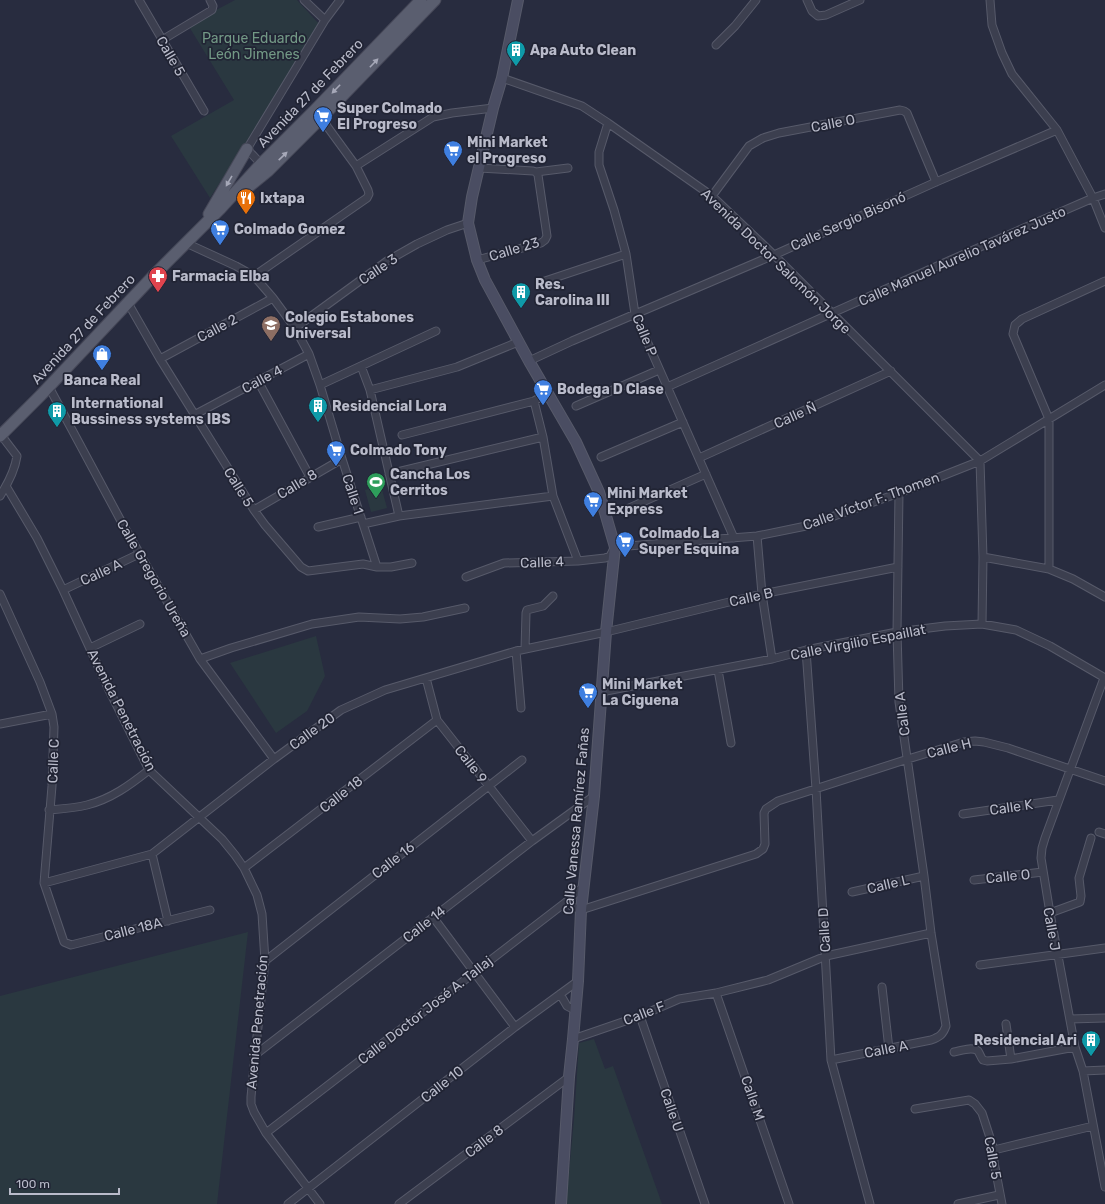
<svg xmlns="http://www.w3.org/2000/svg" width="1105" height="1204" font-family="Rubik,sans-serif">
<style>
.green{fill:#2a3840}
.lines{fill:none;stroke-linecap:round;stroke-linejoin:round}
.street-casing{stroke:#575a6a;stroke-width:9}
.secondary-casing{stroke:#575a6a;stroke-width:12}
.primary-casing{stroke:#464858;stroke-width:13}
.street{stroke:#3c3f4f;stroke-width:7}
.secondary{stroke:#4a4d62;stroke-width:10}
.primary{stroke:#5a5e6f;stroke-width:11}
.oneway{fill:#a6a8b8}
.labels{text-anchor:middle;stroke-width:3.5;stroke-linejoin:round;paint-order:stroke}
.park-label{font-size:14px;fill:#729885;stroke:#212434}
.poi-label{font-size:14px;font-weight:bold;fill:#b9bbca;stroke:#212434;text-anchor:start}
.street-label{font-size:14px;fill:#b9bbca;stroke:#212434}
</style>
<rect width="100%" height="100%" fill="#282c3f"/>
<!-- green -->
<path class="green" d="M235 0H297L321 26 210 198 171 136 234 100 188 25Z
M381 486 387 508 371 512 365 490Z
M316 636 325 676 307 711 276 733 230 663Z
M248 932 217 1204H0V996Z
M594 1039 605 1069 613 1066 662 1204H566L574 1119 579 1043Z"/>
<g class="lines">
<!-- street casing -->
<g class="street-casing">
<path id="street" d="M139 0 204 111
M304 0 325 20
M807 0 812 11 818 16 826 15 860 0
M990 0 992 25 1002 53 1012 74 1057 130 1093 198 1105 228
M162 40 212 10 213 6 210 0
M716 45 735 26 756 0
M502 78 582 106 608 123 712 196 774 255 980 461 983 557 982 624
M608 123 599 152V165L614 210 626 254 635 314 734 538
M356 166 433 117 452 113 493 108
M264 167 247 149 325 20 340 0
M536 172 568 168
M712 196 749 146 763 138 779 133 900 110 904 111 907 113 936 182
M186 243 236 266 254 276 273 298 295 328 309 354 320 385 342 459 377 567
M477 260 541 243 545 240 547 236 538 175 536 172 533 171 479 168
M254 276 367 198 369 194 368 190 356 166 321 118
M542 282 626 254
M128 303 160 359 254 510 265 525 301 567 308 571 363 564 377 567H391L412 563
M295 328 387 261 417 244 447 230 468 223
M160 359 273 298
M529 361 572 341 774 255 936 182 1057 130
M361 366 370 390 399 516
M258 381 310 477
M320 385 436 331
M49 387 121 521 200 659 274 759
M667 387 964 254 1093 198 1105 194
M370 390 457 367 518 342
M534 401 543 437 553 496 578 561
M576 406 659 370
M194 415 309 354
M402 435 534 401 548 393
M601 457 683 422
M699 458 891 371
M389 474 543 437
M6 486 37 538 63 590 109 690 149 770 222 839 235 855 244 868 257 895 262 914 265 961 255 1055 251 1097V1104L254 1112 266 1133 320 1204
M0 496C7 485 15 470 17 456L1 435
M629 508 706 474
M254 510 342 459
M363 524 399 516 553 496
M318 527 361 517
M757 536 762 594 772 659
M983 557 1049 569 1073 579 1105 597
M1049 569V419L1013 334 1015 325 1022 319 1105 281
M466 577 504 563 578 561 605 558 610 556 615 547 757 536 806 526 899 493 980 461 1105 385
M63 590 139 554
M0 594 40 682 52 714 54 727 52 786 44 883 64 942 71 945 210 910
M90 648 140 624
M525 649 526 613 527 610 543 606 553 596
M806 650 816 789 831 1060 870 1204
M516 651 521 708
M200 659 231 648 312 624 359 617 400 619 423 617 465 608
M718 670 731 743
M426 678 437 720 532 841
M1104 678 1045 838 1042 848 1041 858 1050 913 1075 1047 1083 1071 1105 1187
M601 692 772 659 806 650 897 632 945 626 982 624 1016 630 1050 646 1105 678
M0 724 52 714
M49 810C62 809 75 808 87 805 111 799 130 785 149 770
M963 814 1058 800
M1099 832 1105 834
M152 854 168 921
M244 868 437 720
M974 880 1043 872
M44 883 152 854 274 759 341 710 385 690 516 651 606 632 762 594 898 567
M852 892 924 876
M566 902 573 907 581 910 756 854 763 849 765 844 764 813 766 809 778 801 908 759 964 742 975 741 984 742 1008 748 1105 781
M1050 913 1080 902 1081 896 1079 878 1091 838
M433 917 515 1027
M265 961 522 760
M980 965 1105 948
M882 987 889 1049
M716 993 789 1204
M560 994 567 1006 575 1010
M640 1016 705 1204
M1070 1019 1105 1018
M1006 1024 1011 1059
M573 1039 640 1016 679 999 716 993 768 980 826 956 931 933
M954 1052C960 1051 972 1046 978 1051 980 1054 981 1058 983 1060L987 1061 1011 1059 1075 1047
M255 1055 532 841 594 796
M831 1060 931 1040C939 1037 943 1035 946 1026L931 933 924 876 899 702 897 632 899 493
M1083 1071 1105 1070
M915 1109 969 1100 975 1104 982 1113 994 1150V1162L1002 1204
M266 1133 566 902 584 886
M994 1150 1093 1126
M288 1204 515 1027 578 981
M399 1204 569 1077
M958 1204 999 1195"/>
</g>
<!-- secondary casing -->
<g class="secondary-casing">
<path id="secondary" d="M518 0 502 78 493 108 472 197 468 223 477 260 485 280 529 361 576 442 599 492 615 547 606 632 594 796 581 910 578 981 573 1039 569 1077 561 1204"/>
</g>
<!-- primary casing -->
<g class="primary-casing">
<path id="primary" d="M241 193 268 171 321 118 435 0
M209 214 247 149
M0 436 41 395 156 273 221 208 261 164 315 110 421 0"/>
</g>
<!-- street -->
<use href="#street" class="street"/>
<!-- secondary -->
<use href="#secondary" class="secondary"/>
<!-- primary -->
<use href="#primary" class="primary"/>
</g>
<!-- one-way arrows -->
<defs><path id="oneway-solid" d="M-6-.8H1V-3.2L6.5 0L1 3.2V.8H-6Z"/></defs>
<g class="oneway">
<use href="#oneway-solid" transform="translate(374 63) rotate(-46)"/>
<use href="#oneway-solid" transform="translate(336 89) rotate(134)"/>
<use href="#oneway-solid" transform="translate(283 156) rotate(-44)"/>
<use href="#oneway-solid" transform="translate(229 181) rotate(120)"/>
</g>
<!-- icons -->
<defs>
<g id="building-pin" transform="scale(1)"><path d="M0 17L-7.5 6A9.5 9.5 0 1 1 7.5 6Z" fill="#0f9aa8" stroke="#212434"/><path d="M-4-6H4V6H1V3H-1V6H-4ZM-2.5-4.3h1.7v1.8h-1.7ZM.8-4.3h1.7v1.8H.8ZM-2.5-1h1.7V.8h-1.7ZM.8-1h1.7V.8H.8Z" fill="#fff"/></g>
<g id="supermarket-pin" transform="scale(1)"><path d="M0 17L-7.5 6A9.5 9.5 0 1 1 7.5 6Z" fill="#3f7fe0" stroke="#212434"/><path d="M-6-5.5h2.5l.6 2H6L4.5 2H-2.5L-4.4-4H-6ZM-1.5 3.2a1.3 1.3 0 1 0 .1 0ZM3 3.2a1.3 1.3 0 1 0 .1 0Z" fill="#fff"/></g>
<g id="restaurant-pin" transform="scale(1)"><path d="M0 17L-7.5 6A9.5 9.5 0 1 1 7.5 6Z" fill="#e8710a" stroke="#212434"/><path d="M-5-6h1v4h1v-4h1v4h1v-4h1v5L-1.5 .5V6h-2V.5L-5-1ZM5-6V6H3V1.5H1.5Q1.5-4 5-6Z" fill="#fff"/></g>
<g id="pharmacy-pin" transform="scale(1)"><path d="M0 17L-7.5 6A9.5 9.5 0 1 1 7.5 6Z" fill="#e0444e" stroke="#212434"/><path d="M-2-6h4v4h4v4h-4v4h-4v-4h-4v-4h4Z" fill="#fff"/></g>
<g id="school-pin" transform="scale(1)"><path d="M0 17L-7.5 6A9.5 9.5 0 1 1 7.5 6Z" fill="#8d6e63" stroke="#212434"/><path d="M0-5L7-2L0 1L-7-2ZM-4 1L0 2.5L4 1V4Q0 6-4 4Z" fill="#fff"/></g>
<g id="shop-pin" transform="scale(1)"><path d="M0 17L-7.5 6A9.5 9.5 0 1 1 7.5 6Z" fill="#3f7fe0" stroke="#212434"/><path d="M-5-2.5h2.3a2.7 3.5 0 0 1 5.4 0H5L5.5 6h-11ZM-1.5-2.5h3a1.5 2.3 0 0 0-3 0Z" fill="#fff"/></g>
<g id="stadium-pin" transform="scale(1)"><path d="M0 17L-7.5 6A9.5 9.5 0 1 1 7.5 6Z" fill="#2e9e5b" stroke="#212434"/><path d="M0-5a6.5 5 0 1 0 0 10a6.5 5 0 1 0 0-10ZM-3.5-1.8h7v3.6h-7Z" fill="#fff"/></g>
</defs>
<g fill-rule="evenodd">
<use href="#building-pin" x="516" y="50"/>
<use href="#supermarket-pin" x="323" y="116"/>
<use href="#supermarket-pin" x="453" y="150"/>
<use href="#restaurant-pin" x="246" y="198"/>
<use href="#supermarket-pin" x="220" y="229"/>
<use href="#pharmacy-pin" x="158" y="276"/>
<use href="#building-pin" x="521" y="292"/>
<use href="#school-pin" x="271" y="325"/>
<use href="#shop-pin" x="102" y="354"/>
<use href="#supermarket-pin" x="543" y="389"/>
<use href="#building-pin" x="318" y="406"/>
<use href="#building-pin" x="57" y="411"/>
<use href="#supermarket-pin" x="336" y="450"/>
<use href="#stadium-pin" x="376" y="482"/>
<use href="#supermarket-pin" x="593" y="501"/>
<use href="#supermarket-pin" x="625" y="541"/>
<use href="#supermarket-pin" x="588" y="692"/>
<use href="#building-pin" x="1091" y="1040"/>
</g>
<g class="labels">
<!-- park labels -->
<g class="park-label">
<text x="254" y="43">Parque Eduardo<tspan x="254" dy="16">León Jimenes</tspan></text>
</g>
<!-- poi labels -->
<g class="poi-label">
<text x="530" y="55">Apa Auto Clean</text>
<text x="337" y="113">Super Colmado<tspan x="337" dy="16">El Progreso</tspan></text>
<text x="467" y="147">Mini Market<tspan x="467" dy="16">el Progreso</tspan></text>
<text x="260" y="203">Ixtapa</text>
<text x="234" y="234">Colmado Gomez</text>
<text x="172" y="281">Farmacia Elba</text>
<text x="535" y="289">Res.<tspan x="535" dy="16">Carolina III</tspan></text>
<text x="285" y="322">Colegio Estabones<tspan x="285" dy="16">Universal</tspan></text>
<text x="102" y="385" text-anchor="middle">Banca Real</text>
<text x="557" y="394">Bodega D Clase</text>
<text x="71" y="408">International<tspan x="71" dy="16">Bussiness systems IBS</tspan></text>
<text x="332" y="411">Residencial Lora</text>
<text x="350" y="455">Colmado Tony</text>
<text x="390" y="479">Cancha Los<tspan x="390" dy="16">Cerritos</tspan></text>
<text x="607" y="498">Mini Market<tspan x="607" dy="16">Express</tspan></text>
<text x="639" y="538">Colmado La<tspan x="639" dy="16">Super Esquina</tspan></text>
<text x="602" y="689">Mini Market<tspan x="602" dy="16">La Ciguena</tspan></text>
<text x="1077" y="1045" text-anchor="end">Residencial Ari</text>
</g>
<!-- street labels -->
<g class="street-label">
<text transform="translate(171 56) rotate(60)" y="5">Calle 5</text>
<text transform="translate(310 93) rotate(-46)" y="5">Avenida 27 de Febrero</text>
<text transform="translate(833 123) rotate(-11)" y="5">Calle O</text>
<text transform="translate(848 221) rotate(-24)" y="5">Calle Sergio Bisonó</text>
<text transform="translate(514 249) rotate(-17)" y="5">Calle 23</text>
<text transform="translate(962 256) rotate(-24)" y="5">Calle Manuel Aurelio Tavárez Justo</text>
<text transform="translate(776 261) rotate(44)" y="5">Avenida Doctor Salomón Jorge</text>
<text transform="translate(378 269) rotate(-34)" y="5">Calle 3</text>
<text transform="translate(217 328) rotate(-28)" y="5">Calle 2</text>
<text transform="translate(83 329) rotate(-47)" y="5">Avenida 27 de Febrero</text>
<text transform="translate(645 335) rotate(68)" y="5">Calle P</text>
<text transform="translate(262 379) rotate(-28)" y="5">Calle 4</text>
<text transform="translate(795 415) rotate(-24)" y="5">Calle Ñ</text>
<text transform="translate(297 484) rotate(-31)" y="5">Calle 8</text>
<text transform="translate(239 487) rotate(58)" y="5">Calle 5</text>
<text transform="translate(353 494) rotate(72)" y="5">Calle 1</text>
<text transform="translate(871 501) rotate(-20)" y="5">Calle Víctor F. Thomen</text>
<text transform="translate(542 562) rotate(-2)" y="5">Calle 4</text>
<text transform="translate(101 572) rotate(-25)" y="5">Calle A</text>
<text transform="translate(154 578) rotate(60)" y="5">Calle Gregorio Ureña</text>
<text transform="translate(751 597) rotate(-13)" y="5">Calle B</text>
<text transform="translate(858 642) rotate(-11)" y="5">Calle Virgilio Espaillat</text>
<text transform="translate(122 710) rotate(63)" y="5">Avenida Penetración</text>
<text transform="translate(902 714) rotate(-97)" y="5">Calle A</text>
<text transform="translate(312 731) rotate(-36)" y="5">Calle 20</text>
<text transform="translate(949 748) rotate(-14)" y="5">Calle H</text>
<text transform="translate(53 761) rotate(-88)" y="5">Calle C</text>
<text transform="translate(471 764) rotate(52)" y="5">Calle 9</text>
<text transform="translate(341 794) rotate(-38)" y="5">Calle 18</text>
<text transform="translate(1011 807) rotate(-8)" y="5">Calle K</text>
<text transform="translate(576 821) rotate(-85)" y="5">Calle Vanessa Ramírez Fañas</text>
<text transform="translate(393 860) rotate(-38)" y="5">Calle 16</text>
<text transform="translate(1008 876) rotate(-6)" y="5">Calle O</text>
<text transform="translate(888 884) rotate(-13)" y="5">Calle L</text>
<text transform="translate(424 924) rotate(-38)" y="5">Calle 14</text>
<text transform="translate(133 929) rotate(-14)" y="5">Calle 18A</text>
<text transform="translate(1052 929) rotate(80)" y="5">Calle J</text>
<text transform="translate(824 930) rotate(-93)" y="5">Calle D</text>
<text transform="translate(425 1010) rotate(-38)" y="5">Calle Doctor José A. Tallaj</text>
<text transform="translate(644 1013) rotate(-21)" y="5">Calle F</text>
<text transform="translate(257 1022) rotate(-85)" y="5">Avenida Penetración</text>
<text transform="translate(886 1049) rotate(-11)" y="5">Calle A</text>
<text transform="translate(442 1084) rotate(-38)" y="5">Calle 10</text>
<text transform="translate(753 1098) rotate(71)" y="5">Calle M</text>
<text transform="translate(672 1110) rotate(71)" y="5">Calle U</text>
<text transform="translate(484 1141) rotate(-37)" y="5">Calle 8</text>
<text transform="translate(993 1158) rotate(80)" y="5">Calle 5</text>
</g>
</g>
<!-- scale -->
<path d="M10 1188v6h109v-6" fill="none" stroke="#b9bbca" stroke-width="2"/>
<text x="16" y="1188" font-size="12" fill="#b9bbca" stroke="#212434" stroke-width="3" paint-order="stroke">100 m</text>
</svg>
